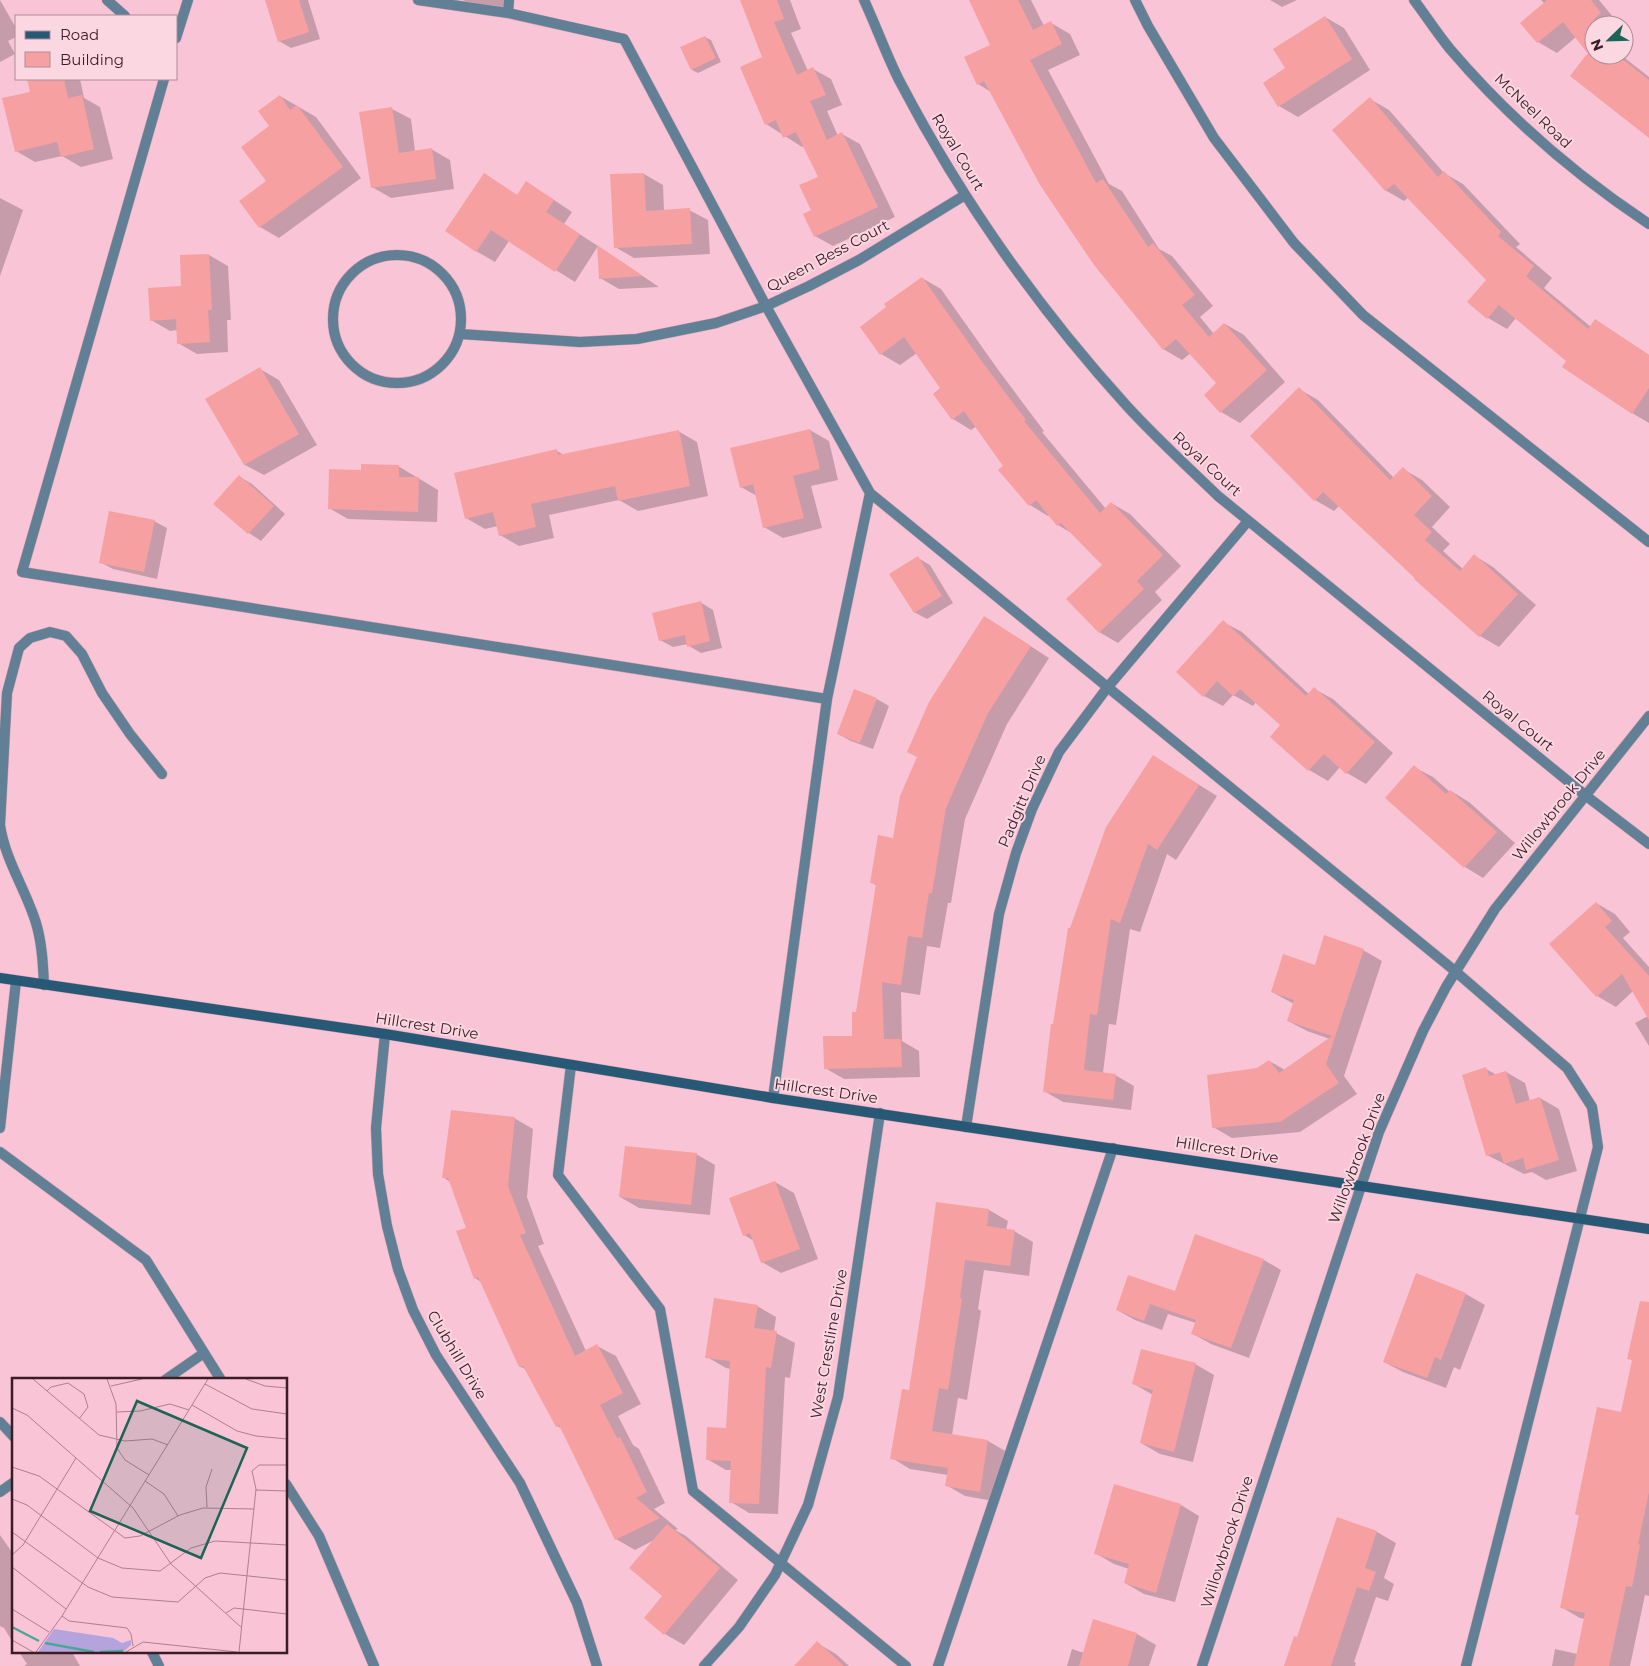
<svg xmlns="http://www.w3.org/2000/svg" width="1649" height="1666" font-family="Montserrat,sans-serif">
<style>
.shadow{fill:#0003}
.building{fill:#f7a0a2}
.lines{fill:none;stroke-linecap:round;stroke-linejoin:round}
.lane-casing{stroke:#d3a2b2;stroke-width:11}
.street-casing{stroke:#d3a2b2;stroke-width:11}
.secondary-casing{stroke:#d3a2b2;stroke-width:11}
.lane{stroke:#628095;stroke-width:10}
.street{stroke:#628095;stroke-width:10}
.secondary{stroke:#275875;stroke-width:10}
.labels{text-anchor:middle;stroke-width:4;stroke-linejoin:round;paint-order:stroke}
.street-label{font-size:15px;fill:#3b1b26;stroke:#fbd7e2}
.inset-river{fill:none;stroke:#4da694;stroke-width:2.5}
.inset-road{fill:none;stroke:#ad808f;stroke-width:1}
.view{fill:#1d6356;fill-opacity:0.15;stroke:#1d6356;stroke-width:2.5}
.inset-edge{fill:none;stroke:#3b1b26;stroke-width:2.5}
</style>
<rect width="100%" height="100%" fill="#f9c4d5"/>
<!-- shadow -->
<path class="shadow" d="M0 0 16 28V37L8 41 15 54 0 62Z
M266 0H308L320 39 291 48 279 41Z
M463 0H504V9L473 6Z
M741 0H790L801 29 791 33 808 71 813 69 831 79 842 105 827 111 838 136 842 134 860 144 895 217 833 246 815 236 813 211 819 177 805 146 802 147 766 124 763 58Z
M970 0H1031L1044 26 1051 23 1070 34 1080 55 1048 70 1109 184 1122 191 1159 249 1172 256 1213 306 1200 317 1214 334 1225 324 1244 335 1285 382 1240 423 1221 412 1218 383 1191 353 1182 360 1163 349 991 92 978 84 992 45Z
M1270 0H1297L1282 7Z
M1541 0H1599L1619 24 1594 25V55H1621L1649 77V136L1572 75 1589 53 1576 37 1557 53 1538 42 1522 23 1545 4Z
M1325 17 1344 28 1370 70 1298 117 1279 106 1287 69Z
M705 37 711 40 721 62 698 73 692 70Z
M28 79H80L84 98 100 107 113 159 81 167 62 156 35 162 16 151 31 93Z
M280 96 316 117 361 178 279 238 260 227 241 201 268 182 271 126Z
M1370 99 1389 110 1444 173 1463 184 1520 244 1516 247 1552 278 1544 288 1591 327 1595 320 1649 355V423L1632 413 1516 318 1507 329 1488 318 1469 302 1487 280 1409 197 1404 201 1385 190Z
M392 109 411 119 415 151 431 149 450 160 454 189 391 198 372 187Z
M484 174 518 196 545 194 572 212 564 224 598 246 575 282 509 241 495 262 476 251Z
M644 174 663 185 664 211 689 210 708 220 710 254 634 258 615 247Z
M0 198 23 210 0 276Z
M209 255 228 266 231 320H227L228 352 197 354 178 343 177 330 170 331 151 320 183 287Z
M616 258 659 287 619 289 600 278Z
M922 278 941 289 999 371 1044 431 1042 432 1106 509 1111 503 1130 514 1181 566 1155 592 1162 600 1118 643 1099 632 1103 565 1073 534 1058 525 1050 515 1048 516 1030 505 1005 466 977 426 971 430 953 419 942 389 917 353 900 365 881 354 888 307Z
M260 369 279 380 317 445 264 475 245 465 207 400Z
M1299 389 1318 400 1394 478 1403 469 1422 480 1450 507 1432 527 1450 544 1443 551 1463 569 1475 556 1493 567 1536 605 1499 647 1480 636 1416 579 1339 506 1334 511 1315 500 1252 436Z
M810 430 829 441 838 480 811 486 822 528 783 538 764 527 757 496 741 487Z
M678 431 697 442 708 496 638 511 619 500 549 515 554 538 519 546 500 535 498 526 485 529 466 518 557 451 564 455Z
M398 466 438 490 437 522 348 519 329 508 362 471Z
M240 477 252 484 285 514 261 541 249 533 215 504Z
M154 521 167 528 157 579 113 569 100 562Z
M918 558 930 565 953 603 927 619 914 612Z
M700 602 713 610 722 648 701 653 689 646 688 644 673 647 660 640Z
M985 617 1049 658 1007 724 965 819 951 903H948L940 948 927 946 920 995 901 992 902 1041 919 1051 920 1077 844 1079 825 1068 853 1037 877 886 871 882 894 839Z
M1223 622 1242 632 1309 694 1314 689 1333 699 1393 753 1366 784 1347 773 1340 767 1328 781 1309 770 1271 737 1282 725 1256 702 1253 706 1233 695 1223 706 1204 696Z
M877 699 889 706 873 749 851 741 838 734Z
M1153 756 1217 796 1176 860 1167 854 1140 932 1130 929 1116 1025 1109 1024 1103 1073 1115 1075 1134 1086 1131 1110 1063 1102 1044 1091 1071 930Z
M1414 767 1433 777 1450 792 1451 791 1469 802 1515 843 1483 878 1465 867 1387 798Z
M1596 903 1615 914 1630 932 1623 938 1649 967V1046L1635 1023 1648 1016 1633 991 1616 1007 1597 996Z
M1363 950 1382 961 1344 1076 1357 1094 1300 1132 1232 1138 1213 1127 1257 1070 1269 1061 1285 1070 1330 1039 1307 1031 1288 1021 1294 1004 1272 992 1315 966Z
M1486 1069 1497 1075 1506 1072 1525 1083 1530 1101 1540 1098 1559 1109 1577 1171 1546 1180 1532 1172 1524 1174 1487 1155Z
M514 1118 533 1129 527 1197 544 1244 538 1246 586 1351 597 1346 616 1356 641 1404 618 1416 633 1445 639 1449 665 1503 654 1509 678 1529 675 1530 686 1536 738 1580 684 1645 665 1634 646 1618 664 1596 654 1540 635 1550 616 1539 562 1429 557 1426 527 1370 519 1366 481 1282 475 1278 468 1228 450 1182 443 1177Z
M696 1154 715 1165 710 1215 639 1208 620 1197Z
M775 1182 794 1193 818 1259 781 1273 762 1262 754 1241 744 1235Z
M938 1203 989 1210 1008 1221 1006 1230 1014 1231 1033 1242 1029 1276 984 1270 978 1309 981 1311 967 1400 958 1398 952 1435 988 1441 1007 1452 999 1502 965 1496 946 1485 948 1475 910 1469 892 1458 910 1392Z
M1264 1260 1281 1270 1249 1358 1211 1344 1193 1334 1196 1323 1168 1314 1162 1330 1135 1320 1117 1310 1176 1293Z
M1466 1294 1485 1305 1460 1370 1454 1367 1446 1388 1403 1372 1384 1362Z
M757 1306 776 1317 774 1332 795 1343 790 1378 785 1377 778 1514 749 1513 731 1502 732 1470H726L707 1459 728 1429 731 1369 726 1368 707 1357Z
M1649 1331V1596L1645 1595 1630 1666H1552L1555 1649 1577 1654 1585 1619 1580 1618 1561 1607 1580 1516 1576 1514 1622 1413Z
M1195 1364 1214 1375 1193 1462 1160 1454 1141 1443 1153 1395 1134 1384Z
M1181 1505 1199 1516 1175 1602 1144 1594 1125 1583 1129 1569 1114 1564 1095 1553Z
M1338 1519 1377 1532 1396 1543 1384 1578 1394 1584 1388 1601 1376 1597 1354 1662 1356 1663 1355 1666H1285L1298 1639Z
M0 1535 14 1555V1644L4 1628 0 1626Z
M1094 1621 1137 1634 1156 1645 1149 1666H1067L1072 1649 1084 1653Z
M817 1643 836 1654 849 1666H796Z
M19 1652H72L80 1666H24L27 1664Z"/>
<!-- building -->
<path class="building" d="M265 0H299L309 32 278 42Z
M740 0H777L784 19 774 22 797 75 813 67 826 95 810 101 827 140 842 132 878 207 814 237 803 214 811 210 799 185 818 177 796 132 783 138 776 120 765 125 740 67 762 57Z
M969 0H1018L1033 30 1051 21 1062 44 1030 60 1096 183 1103 179 1148 247 1153 243 1195 295 1182 305 1209 337 1224 323 1267 370 1220 413 1204 395 1216 383 1176 339 1163 350 1094 265 1040 185 984 81 977 85 964 57 990 45Z
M1546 0H1591L1601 13 1594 19V55H1617L1649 80V138L1570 76 1586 55H1589L1563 22 1537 43 1520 23 1546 1Z
M1325 16 1352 59 1278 107 1263 83 1285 68 1273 49Z
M705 36 716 58 691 70 680 47Z
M27 79H64L68 98 82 95 94 149 61 157 57 142 15 152 2 98 30 92Z
M280 95 290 110 297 105 343 167 259 228 239 201 266 181 241 147 269 126 258 111Z
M1370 97 1438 177 1444 171 1501 232 1498 236 1534 266 1526 276 1588 329 1595 319 1649 355V388L1632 414 1562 367 1566 361 1499 305 1487 319 1467 302 1486 280 1394 184 1385 191 1332 130Z
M392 107 399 153 432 148 436 179 371 188 359 112Z
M484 173 517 195 526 181 554 200 546 212 580 234 555 272 491 230 476 252 445 231Z
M644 173 646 211 690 208 692 244 614 248 610 174Z
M597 245 643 276 599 279Z
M209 254 212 310H208L210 342 177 344 176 319 150 321 148 288 181 286 180 255Z
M922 277 980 359 1026 420 1024 421 1100 513 1111 502 1163 555 1137 581 1144 589 1099 633 1066 599 1102 565 1061 523 1057 526 1036 500 1029 506 998 470 1003 466 964 411 952 420 933 394 940 388 904 337 880 355 860 327 886 307 884 304Z
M260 367 299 434 244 465 205 399Z
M1299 387 1390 480 1403 467 1432 496 1414 515 1432 532 1425 540 1460 571 1474 554 1518 594 1479 637 1414 579 1415 578 1323 492 1314 501 1250 436Z
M810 429 820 469 793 476 804 518 763 528 753 484 740 488 730 448Z
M679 430 690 486 618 501 615 486 531 504 536 527 499 536 493 512 465 519 454 473 557 449 558 455Z
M361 464 399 465V477H419L418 512 328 509 329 469 361 470Z
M239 475 274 506 248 534 213 504Z
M109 511 155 520 144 572 99 563Z
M918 556 942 596 914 613 889 574Z
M701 601 710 641 687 647 685 635 659 641 652 613Z
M984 616 1031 646 988 713 946 808 932 893H929L922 938 908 936 901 985 882 982 884 1039H901L902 1067 824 1069 823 1036H852V1012H856L876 884 870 883 878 835 893 838 900 796 917 757 907 752 929 702Z
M1223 620 1306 696 1314 687 1375 742 1346 774 1324 754 1308 771 1270 737 1280 725 1240 689 1233 696 1217 681 1203 697 1176 672Z
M854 689 877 698 860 743 837 734Z
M1153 755 1199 785 1157 850 1148 844 1120 923 1111 919 1097 1015 1090 1014 1084 1070 1116 1074 1113 1100 1043 1092 1051 1024H1053L1068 928H1070L1106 827Z
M1414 765 1446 794 1450 790 1497 832 1464 868 1385 798Z
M1596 902 1612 921 1605 927 1649 976V1020L1622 974 1596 997 1549 944Z
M1324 935 1364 949 1326 1064 1339 1083 1280 1122 1212 1128 1207 1075 1257 1068 1269 1060 1279 1073 1332 1036 1287 1021 1294 1000 1271 992 1283 954 1315 965Z
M1486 1067 1489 1076 1506 1071 1516 1104 1540 1097 1559 1160 1526 1170 1523 1158 1504 1164 1500 1152 1486 1156 1462 1075Z
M451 1110 515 1117 508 1186 526 1233 520 1235 575 1356 597 1344 623 1393 600 1405 617 1438 620 1437 647 1492 636 1498 660 1518 615 1540 559 1425 556 1427 523 1366 519 1367 478 1277 474 1279 456 1231 466 1228 448 1178H442Z
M625 1146 697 1153 691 1205 619 1197Z
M775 1181 800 1249 761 1263 750 1233 743 1236 729 1198Z
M936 1202 989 1209 987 1226 1015 1230 1010 1266 965 1260 960 1298 962 1299 948 1390 939 1388 932 1431 988 1440 980 1492 945 1486 948 1468 890 1459 902 1389 909 1390 925 1285Z
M1195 1234 1264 1259 1231 1348 1191 1334 1196 1320 1150 1304 1144 1321 1116 1310 1128 1275 1175 1291Z
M1416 1273 1466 1293 1441 1360 1435 1357 1427 1378 1383 1362Z
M714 1298 758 1305 754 1328 777 1331 771 1368 766 1367 759 1504 729 1503 731 1461 706 1460 707 1427 726 1428 730 1361 705 1358Z
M1640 1301 1649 1302V1492L1638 1544 1640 1545 1632 1587 1626 1586 1609 1666H1574L1585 1613 1560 1608 1579 1515 1575 1514 1597 1407 1621 1412 1632 1360 1627 1359Z
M1141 1349 1196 1363 1174 1452 1140 1443 1153 1390 1132 1384Z
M1114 1484 1181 1504 1156 1593 1124 1583 1129 1564 1094 1554Z
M1337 1517 1377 1531 1365 1568 1376 1572 1369 1591 1357 1587 1331 1666H1284L1294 1636 1297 1637Z
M667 1524 720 1568 664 1635 644 1618 662 1596 629 1568Z
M1093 1619 1137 1633 1128 1666H1079Z
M817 1641 844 1666H794Z"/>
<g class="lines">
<!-- lane casing -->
<g class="lane-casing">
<path id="lane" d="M107 0 125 16
M418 0 508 13 509 0
M1135 0 1148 26 1214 138 1294 243 1363 315 1649 542
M508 13 624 39 766 306 870 493 827 699 773 1098
M176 38 188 0
M164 79 22 572 827 699
M870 493 1455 971 1567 1068 1592 1107 1598 1147 1466 1666
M44 985C43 964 42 943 36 923 26 890 5 860 0 825L7 693 19 648 30 638 50 632 66 636 82 654 102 693 130 734 162 774
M571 1065 558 1175 660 1309 693 1491 906 1666
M0 1128 16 981
M0 1152 146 1260 221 1380
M165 1380 204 1353
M286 1484 319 1536 374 1666
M0 1492 14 1482
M938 1666 1113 1148"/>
</g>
<!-- street casing -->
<g class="street-casing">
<path id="street" d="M864 0C876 26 886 54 899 80 960 197 1037 307 1126 405 1155 437 1187 466 1218 496L1585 795 1649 844
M1414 0C1426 16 1437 33 1450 49 1508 117 1575 175 1649 224
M333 319a64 64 0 1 1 128 0a64 64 0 1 1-128 0Z
M460 334 580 342 637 339 716 323 766 306 809 286 859 260 965 195
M385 1034 376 1128 378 1174 387 1226 398 1269 413 1310 436 1355 520 1483 577 1603 597 1666
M966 1127 999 914 1016 853 1032 809 1059 752 1107 688 1248 521
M0 1422 14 1437
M152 1652 159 1666
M704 1666 739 1627 775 1575 808 1505 838 1397 880 1113
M1202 1666 1379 1132 1423 1031 1446 987 1495 909 1649 716"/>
</g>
<!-- secondary casing -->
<g class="secondary-casing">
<path id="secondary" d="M0 978 385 1034 773 1098 1649 1229"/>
</g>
<!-- lane -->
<use href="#lane" class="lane"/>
<!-- street -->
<use href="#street" class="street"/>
<!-- secondary -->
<use href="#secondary" class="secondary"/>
</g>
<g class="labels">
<!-- street labels -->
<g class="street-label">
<text transform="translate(1533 111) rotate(44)" y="5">McNeel Road</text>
<text transform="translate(958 152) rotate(59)" y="5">Royal Court</text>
<text transform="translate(828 256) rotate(-28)" y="5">Queen Bess Court</text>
<text transform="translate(1207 464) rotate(43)" y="5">Royal Court</text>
<text transform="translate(1518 721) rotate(39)" y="5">Royal Court</text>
<text transform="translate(1022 801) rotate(-67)" y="5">Padgitt Drive</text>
<text transform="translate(1559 805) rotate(-51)" y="5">Willowbrook Drive</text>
<text transform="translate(427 1026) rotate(9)" y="5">Hillcrest Drive</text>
<text transform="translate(826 1091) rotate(8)" y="5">Hillcrest Drive</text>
<text transform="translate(1227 1150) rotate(9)" y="5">Hillcrest Drive</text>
<text transform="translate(1357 1158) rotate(-70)" y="5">Willowbrook Drive</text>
<text transform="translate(829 1344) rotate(-80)" y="5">West Crestline Drive</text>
<text transform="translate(457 1355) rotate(59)" y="5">Clubhill Drive</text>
<text transform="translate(1227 1542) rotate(-72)" y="5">Willowbrook Drive</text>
</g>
</g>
<!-- overview -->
<g transform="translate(12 1378)">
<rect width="275" height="275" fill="#f9c4d5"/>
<path d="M42 251 101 260 110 265 119 262V267L111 274H26Z" fill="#b5a3de"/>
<path class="inset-river" d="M0 249 27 263M33 265 82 274M88 274 111 273"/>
<path class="inset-road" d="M21 1 87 57 113 63 140 61 156 67M95 1 104 26 105 70 113 82 137 97M234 1 253 8 275 10M193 6 240 31 275 36M99 8 130 1M35 13 39 9 56 5 72 16 76 29 67 41M180 27 225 53 244 58 275 61M0 30 15 37 121 130 159 186 230 250M105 34 128 33 158 26 177 32M0 89 27 98 113 160 128 158 168 137 191 130 242 131M133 103 152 116 166 138M244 112 275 113M0 121 15 127 86 180 110 190 148 193 179 170 203 163 275 167M195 129 194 109 200 91M0 154 76 209 100 219 166 224 193 200 208 195 275 202M0 177 11 167 64 80M0 189 54 231M0 231 37 254M214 235 222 230 275 236M50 238 57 243 115 250 119 256 121 268M0 262 21 274M24 274 50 238 196 1M114 274 131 264 225 274M227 274 244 111 240 93 247 87H275"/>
<path class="view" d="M125 23 235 70 189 180 78 133Z"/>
<rect width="275" height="275" class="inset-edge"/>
</g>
<!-- legend -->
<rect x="15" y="15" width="162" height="65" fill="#fbd7e2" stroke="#ae8c97"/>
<rect x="25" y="31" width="25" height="8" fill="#275875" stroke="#ae8c97"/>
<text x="60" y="40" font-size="15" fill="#3b1b26">Road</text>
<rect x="25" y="52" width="25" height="15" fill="#f7a0a2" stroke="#ae8c97"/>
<text x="60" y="65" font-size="15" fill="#3b1b26">Building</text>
<!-- north arrow -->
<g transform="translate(1609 40) rotate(247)"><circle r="24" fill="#fbd7e2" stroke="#ae8c97"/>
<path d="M0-4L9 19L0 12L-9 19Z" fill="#1d6356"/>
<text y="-8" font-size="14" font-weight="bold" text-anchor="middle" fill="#3b1b26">N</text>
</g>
</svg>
